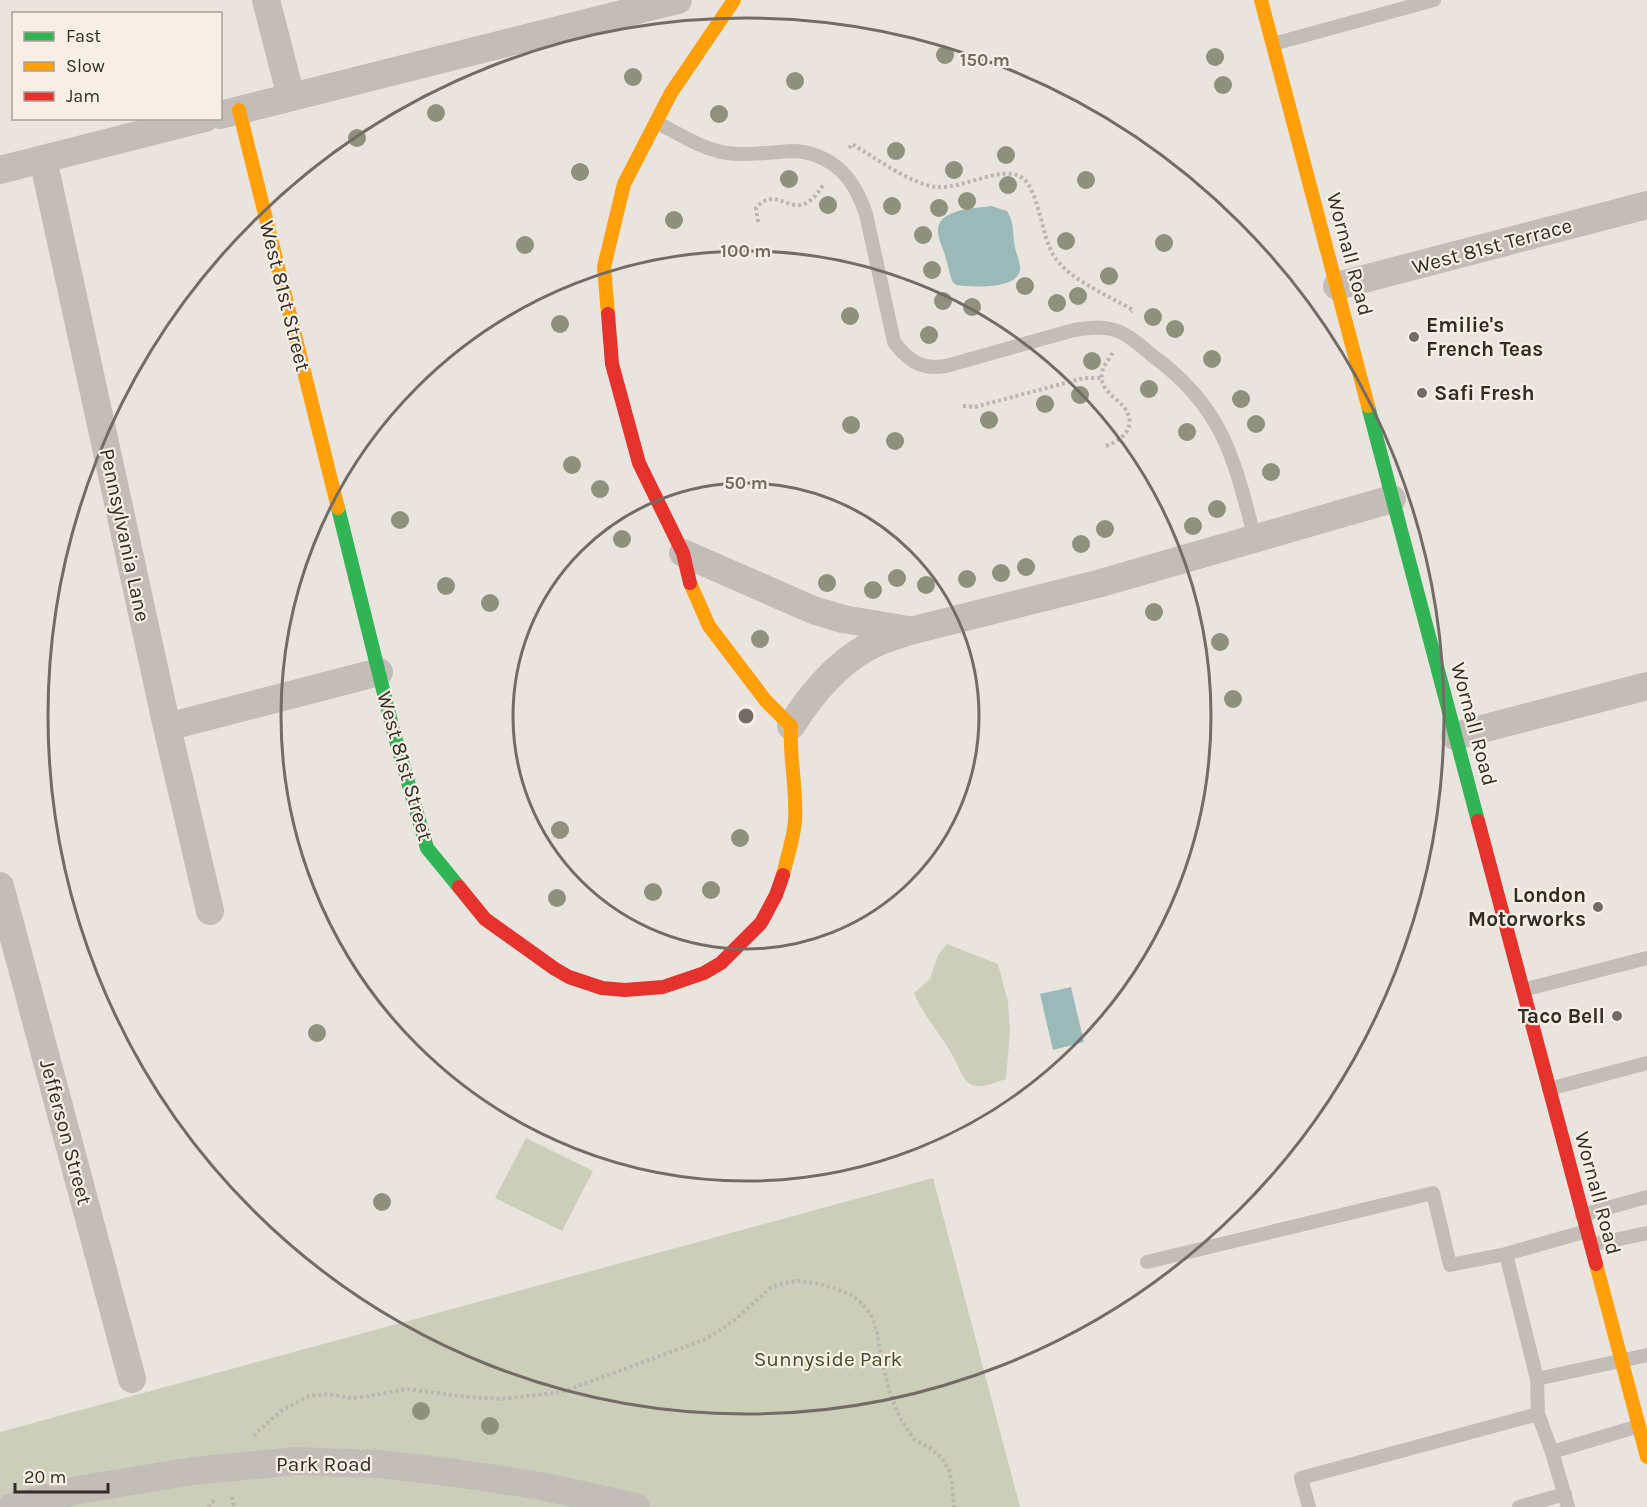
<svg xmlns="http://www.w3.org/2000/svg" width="1647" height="1507" font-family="Karla,sans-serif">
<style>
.green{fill:#cbcfb9}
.water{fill:#9cb9ba}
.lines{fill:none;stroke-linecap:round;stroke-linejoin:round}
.path{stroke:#bcb5b0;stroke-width:4;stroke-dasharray:3 3;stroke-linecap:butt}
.lane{stroke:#c3bdb7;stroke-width:14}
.street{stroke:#c3bdb7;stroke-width:28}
.fast{stroke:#30b455;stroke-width:14}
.slow{stroke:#ff9f0a;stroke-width:14}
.jam{stroke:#e5322d;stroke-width:14}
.tree{fill:#8e927c}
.ring{fill:none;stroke:#736c66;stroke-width:3}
.poi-dot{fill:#736c66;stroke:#f7efe5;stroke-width:2}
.labels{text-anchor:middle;stroke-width:4.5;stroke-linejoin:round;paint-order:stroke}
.street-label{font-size:21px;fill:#332b26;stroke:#f7efe5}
.poi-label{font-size:21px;font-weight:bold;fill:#332b26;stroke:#f7efe5;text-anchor:start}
.park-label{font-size:21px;fill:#424f2c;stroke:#f7efe5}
.centre{fill:#736c66;stroke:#f7efe5;stroke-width:3}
.ring-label{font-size:18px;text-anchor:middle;font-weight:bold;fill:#736c66;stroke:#f7efe5;stroke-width:4.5;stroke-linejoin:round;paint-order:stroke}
</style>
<rect width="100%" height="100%" fill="#eae4de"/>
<!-- green -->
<path class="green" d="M947 944 998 964 1008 1002 1010 1031 1006 1079C996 1082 981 1090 970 1084 962 1079 958 1065 953 1056 941 1034 923 1016 914 993L930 979 938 955Z
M526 1138 593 1171 562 1231 495 1198Z
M933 1178 1020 1507H0V1432Z"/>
<!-- water -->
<path class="water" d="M991 206 1007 211C1015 224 1012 232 1015 247 1016 254 1021 263 1020 270 1017 290 970 287 956 285L952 281C949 271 947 262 944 252 938 236 931 221 953 213 965 208 979 208 991 206Z
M1071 987 1084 1042 1053 1050 1040 994Z"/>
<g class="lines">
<!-- path -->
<path class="path" d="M849 148 852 144C874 157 912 185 937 187 963 189 1002 165 1021 177 1039 188 1041 236 1054 256 1069 280 1108 295 1133 310L1131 312
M758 222 756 208C780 180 795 231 823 185
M963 406 975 407 1084 378H1102
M1106 446C1123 440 1138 426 1124 407 1115 397 1099 389 1102 373 1103 365 1110 358 1113 352
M254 1436 257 1432 281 1411 309 1396 327 1394 351 1398 364 1397 407 1389 468 1397 501 1399 562 1392 706 1339 735 1320 771 1287 784 1283 798 1281 820 1284 836 1289 851 1295 863 1304 872 1317 877 1332 882 1362 890 1393 900 1418 915 1440 930 1448 941 1457 949 1470 952 1483 954 1507
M232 1497 234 1507
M208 1507 216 1499"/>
<!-- lane -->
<path class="lane" d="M1273 44 1434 0
M656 122C679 134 702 149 727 153 749 156 770 152 792 151 801 151 810 153 818 156 845 167 857 188 866 214L894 342C908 361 922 370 946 366L1074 330C1086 328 1099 326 1111 329 1126 332 1141 346 1153 356 1224 408 1234 459 1255 539
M1523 990 1647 958
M1549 1089 1647 1063
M1582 1215 1647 1197
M1587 1231 1506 1254 1537 1379 1647 1355
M1591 1245 1647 1233
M1147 1262 1433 1193 1450 1265 1506 1254
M1537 1379 1538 1414
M1309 1507 1301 1478 1538 1414 1552 1452
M1519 1507 1565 1494
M1568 1507 1552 1452 1639 1426"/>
<!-- street -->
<path class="street" d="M266 0 291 97
M220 115 678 0
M43 159 167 727 210 911
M0 170 205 118
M1337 286 1647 205
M683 553 813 610 843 619 908 630
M791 726C810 696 834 666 866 648 880 640 895 636 910 631L1101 583 1392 499
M167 727 379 672
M1455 736 1647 686
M0 886 132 1379
M12 1507 78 1490 193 1471 296 1461 380 1464 456 1473 541 1486 636 1507"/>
<!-- fast -->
<path class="fast" d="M1368 406 1478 821
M338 508 393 730 427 848 459 887"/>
<!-- slow -->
<path class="slow" d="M1261 0 1368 406
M239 110 338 508
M608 314 604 267 624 184 671 93 734 0
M690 583 709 626 766 701 791 726C789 757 797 788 795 820 794 838 787 857 783 875
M1596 1264 1647 1457"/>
<!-- jam -->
<path class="jam" d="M608 314 612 364 639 463 683 553 690 583
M1478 821 1596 1264
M459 887 485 919 555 969 569 977 602 988 625 990 663 987 704 973 721 963 761 923 776 895 783 875"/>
</g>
<!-- trees -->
<g class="tree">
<circle cx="945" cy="55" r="9"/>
<circle cx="1215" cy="57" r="9"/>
<circle cx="633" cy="77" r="9"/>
<circle cx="795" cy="81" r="9"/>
<circle cx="1223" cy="85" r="9"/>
<circle cx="436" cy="113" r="9"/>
<circle cx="719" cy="114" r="9"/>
<circle cx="357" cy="138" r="9"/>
<circle cx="896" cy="151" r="9"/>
<circle cx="1006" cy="155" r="9"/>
<circle cx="954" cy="170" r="9"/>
<circle cx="580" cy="172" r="9"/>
<circle cx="789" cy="179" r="9"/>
<circle cx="1086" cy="180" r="9"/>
<circle cx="1008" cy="185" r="9"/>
<circle cx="967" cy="201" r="9"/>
<circle cx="828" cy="205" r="9"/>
<circle cx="892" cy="206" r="9"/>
<circle cx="939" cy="208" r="9"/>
<circle cx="674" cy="220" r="9"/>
<circle cx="923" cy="235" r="9"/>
<circle cx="1066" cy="241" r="9"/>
<circle cx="1164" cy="243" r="9"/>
<circle cx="525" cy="245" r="9"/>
<circle cx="932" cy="270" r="9"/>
<circle cx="1109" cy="276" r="9"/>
<circle cx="1025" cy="286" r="9"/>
<circle cx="1078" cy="296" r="9"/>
<circle cx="943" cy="301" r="9"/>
<circle cx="1057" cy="303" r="9"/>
<circle cx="972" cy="307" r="9"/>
<circle cx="850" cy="316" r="9"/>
<circle cx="1153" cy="317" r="9"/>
<circle cx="560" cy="324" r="9"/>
<circle cx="1175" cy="329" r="9"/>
<circle cx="929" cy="335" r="9"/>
<circle cx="1212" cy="359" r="9"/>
<circle cx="1092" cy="361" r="9"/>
<circle cx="1149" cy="389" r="9"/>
<circle cx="1080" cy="395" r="9"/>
<circle cx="1241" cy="399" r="9"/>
<circle cx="1045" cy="404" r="9"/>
<circle cx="989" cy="420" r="9"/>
<circle cx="1256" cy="424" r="9"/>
<circle cx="851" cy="425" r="9"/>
<circle cx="1187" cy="432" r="9"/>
<circle cx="895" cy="441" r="9"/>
<circle cx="572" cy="465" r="9"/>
<circle cx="1271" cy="472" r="9"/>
<circle cx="600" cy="489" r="9"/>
<circle cx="1217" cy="509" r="9"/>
<circle cx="400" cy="520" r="9"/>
<circle cx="1193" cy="526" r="9"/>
<circle cx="1105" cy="529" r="9"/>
<circle cx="622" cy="539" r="9"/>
<circle cx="1081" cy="544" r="9"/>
<circle cx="1026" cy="567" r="9"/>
<circle cx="1001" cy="573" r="9"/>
<circle cx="897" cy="578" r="9"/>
<circle cx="967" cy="579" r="9"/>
<circle cx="827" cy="583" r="9"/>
<circle cx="926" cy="585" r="9"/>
<circle cx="446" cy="586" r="9"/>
<circle cx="873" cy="590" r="9"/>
<circle cx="490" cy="603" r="9"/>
<circle cx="1154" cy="612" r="9"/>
<circle cx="760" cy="639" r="9"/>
<circle cx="1220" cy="642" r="9"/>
<circle cx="1233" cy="699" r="9"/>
<circle cx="560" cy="830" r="9"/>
<circle cx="740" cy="838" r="9"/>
<circle cx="711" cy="890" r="9"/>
<circle cx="653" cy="892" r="9"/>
<circle cx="557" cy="898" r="9"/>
<circle cx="317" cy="1033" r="9"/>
<circle cx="382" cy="1202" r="9"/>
<circle cx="421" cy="1411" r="9"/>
<circle cx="490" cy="1426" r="9"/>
</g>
<!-- distance rings -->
<g class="ring">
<circle cx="746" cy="716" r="233"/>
<circle cx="746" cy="716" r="465"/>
<circle cx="746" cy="716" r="698"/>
</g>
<!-- markers -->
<g class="poi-dot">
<circle cx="1414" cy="337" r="6"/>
<circle cx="1422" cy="393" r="6"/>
<circle cx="1598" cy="907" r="6"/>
<circle cx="1617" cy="1016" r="6"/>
</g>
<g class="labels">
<!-- street labels -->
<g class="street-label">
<text transform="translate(1492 246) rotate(-15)" y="7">West 81st Terrace</text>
<text transform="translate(1350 254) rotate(75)" y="7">Wornall Road</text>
<text transform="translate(285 296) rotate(76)" y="7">West 81st Street</text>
<text transform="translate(125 535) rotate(78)" y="7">Pennsylvania Lane</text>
<text transform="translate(1474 724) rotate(75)" y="7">Wornall Road</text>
<text transform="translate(405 766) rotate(74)" y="7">West 81st Street</text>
<text transform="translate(66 1132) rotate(75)" y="7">Jefferson Street</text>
<text transform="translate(1598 1193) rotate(75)" y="7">Wornall Road</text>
<text x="324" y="1471">Park Road</text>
</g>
<!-- poi labels -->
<g class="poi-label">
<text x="1426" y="332">Emilie's<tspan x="1426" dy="24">French Teas</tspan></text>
<text x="1434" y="400">Safi Fresh</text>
<text x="1586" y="902" text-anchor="end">London<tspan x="1586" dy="24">Motorworks</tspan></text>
<text x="1605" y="1023" text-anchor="end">Taco Bell</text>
</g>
<!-- park labels -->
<g class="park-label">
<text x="828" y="1366">Sunnyside Park</text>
</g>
</g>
<circle cx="746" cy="716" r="9" class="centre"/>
<g class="ring-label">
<text x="985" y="66">150 m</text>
<text x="746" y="257">100 m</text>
<text x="746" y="489">50 m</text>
</g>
<!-- legend -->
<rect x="12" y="12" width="210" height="108" fill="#f7efe5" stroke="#a9a199" stroke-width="1.5"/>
<rect x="24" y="32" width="30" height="9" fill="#30b455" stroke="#a9a199" stroke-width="1.5"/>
<text x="66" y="42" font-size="18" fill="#332b26">Fast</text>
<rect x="24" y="62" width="30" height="9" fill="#ff9f0a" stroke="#a9a199" stroke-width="1.5"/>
<text x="66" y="72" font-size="18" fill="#332b26">Slow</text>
<rect x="24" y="92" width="30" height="9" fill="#e5322d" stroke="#a9a199" stroke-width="1.5"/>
<text x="66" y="102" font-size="18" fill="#332b26">Jam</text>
<!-- scale -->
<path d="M15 1483v9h93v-9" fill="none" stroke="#332b26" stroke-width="3"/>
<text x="24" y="1483" font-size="18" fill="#332b26" stroke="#f7efe5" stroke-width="4.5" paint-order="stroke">20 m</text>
</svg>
